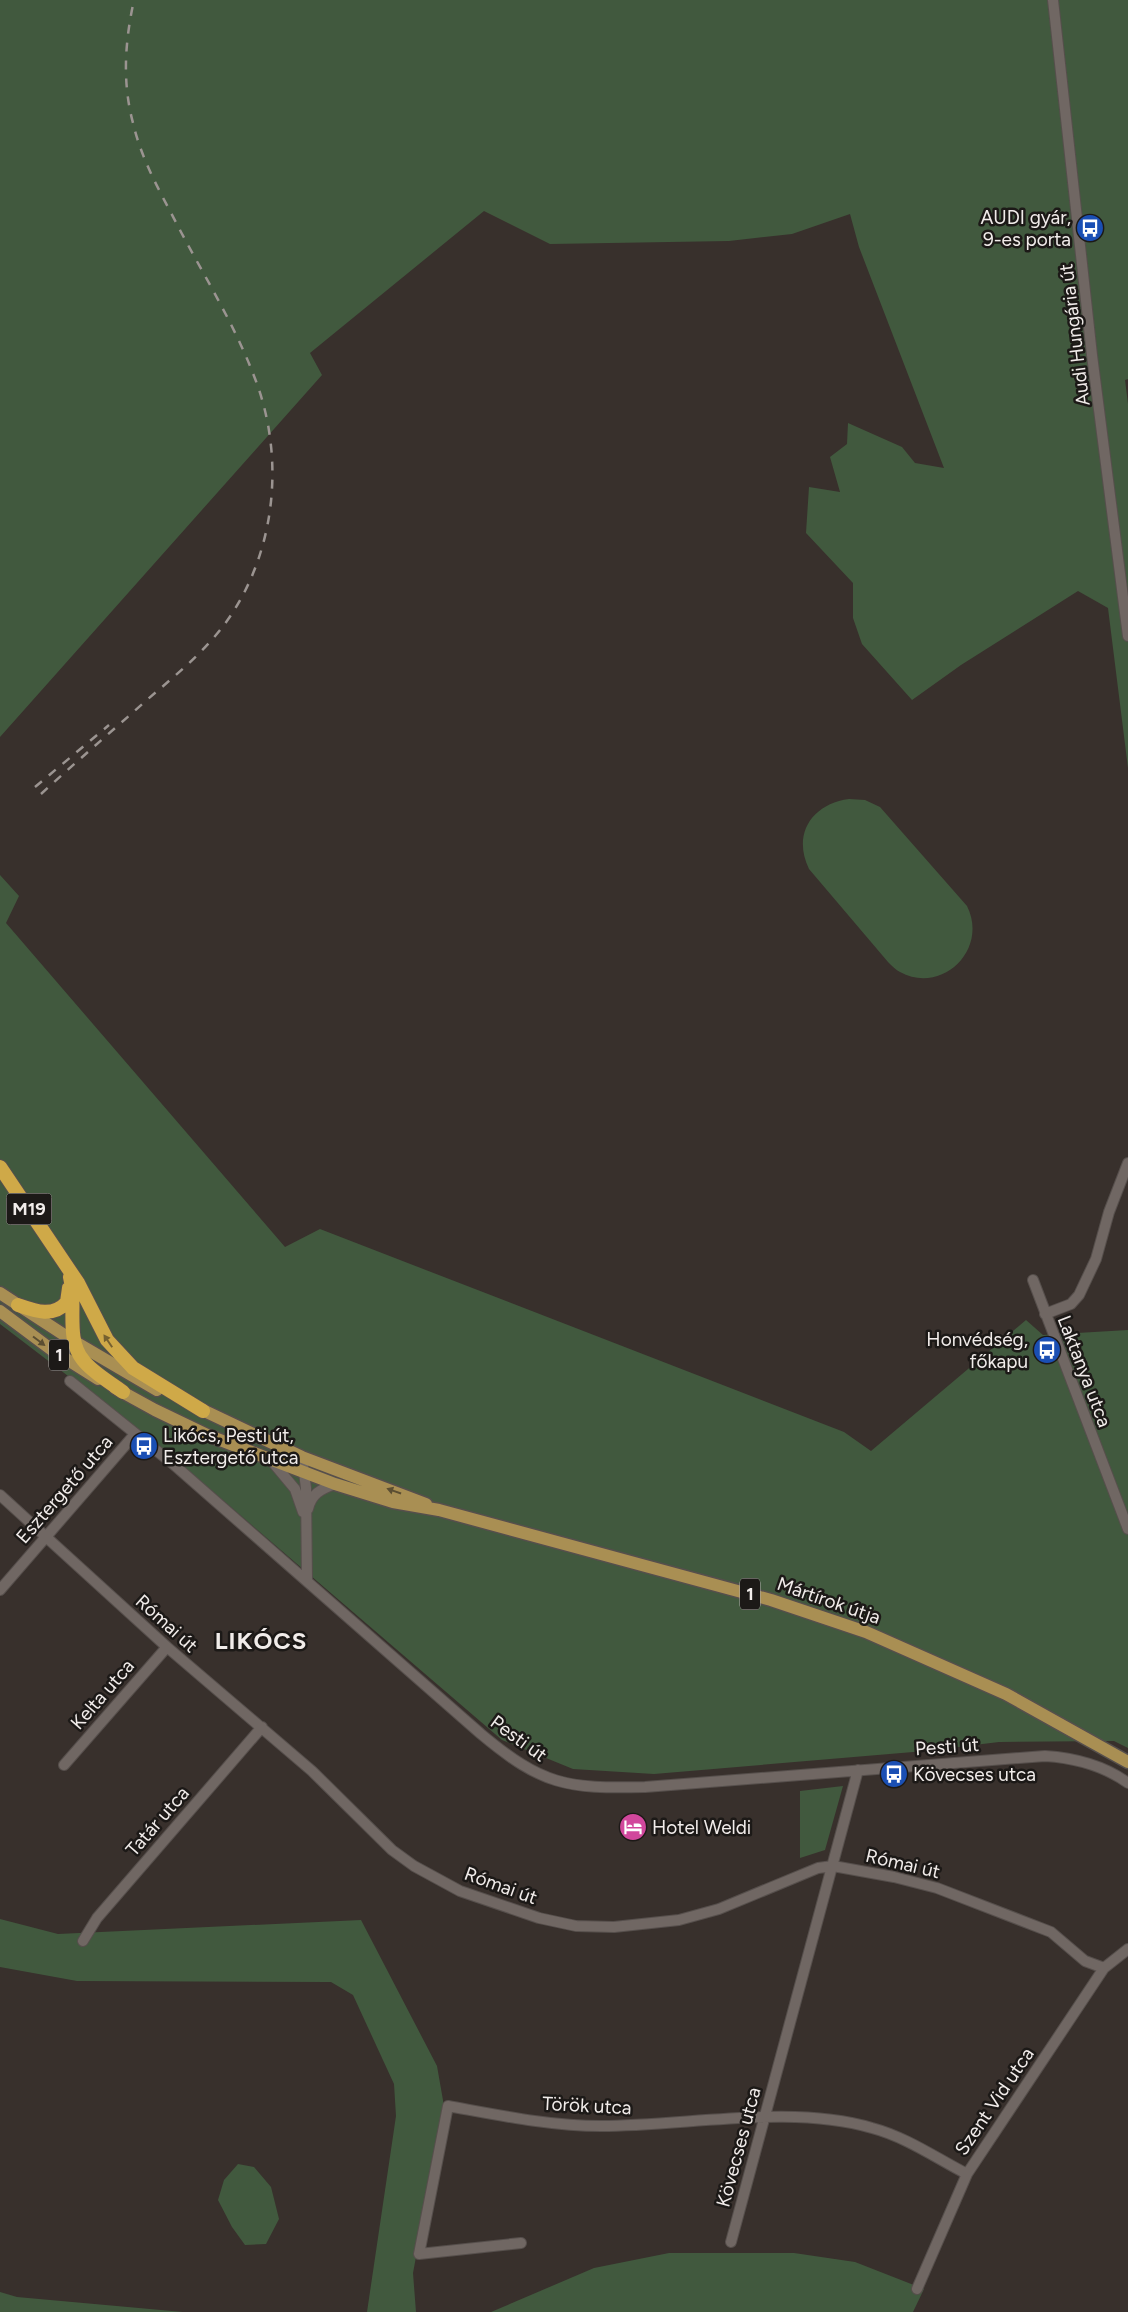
<svg xmlns="http://www.w3.org/2000/svg" width="1128" height="2312" font-family="Figtree,sans-serif">
<style>
.green{fill:#41593e}
.lines{fill:none;stroke-linecap:round;stroke-linejoin:round}
.minor-casing{stroke:#564f4c;stroke-width:12}
.major-casing{stroke:#564f4c;stroke-width:15}
.highway-casing{stroke:#564f4c;stroke-width:16}
.minor{stroke:#706763;stroke-width:10}
.major{stroke:#a98f53;stroke-width:12}
.highway{stroke:#cfa948;stroke-width:14}
.rail{stroke:#9b9491;stroke-width:2.5;stroke-dasharray:9 9;stroke-linecap:butt}
.oneway{fill:#5b4e32}
.oneway2{fill:#766130}
.labels{text-anchor:middle;stroke-width:5;stroke-linejoin:round;paint-order:stroke}
.shield{fill:#1c1917;stroke:#b1adab;stroke-width:1}
.shield-label{font-size:18px;font-weight:bold;fill:#f1ecea}
.poi-label{font-size:19px;fill:#f1ecea;stroke:#1c1917;text-anchor:start}
.street-label{font-size:19px;fill:#f1ecea;stroke:#1c1917}
.district-label{font-size:24px;font-weight:bold;letter-spacing:1px;fill:#f1ecea;stroke:#1c1917}
</style>
<rect width="100%" height="100%" fill="#38302c"/>
<!-- green -->
<path class="green" d="M0 0H1128V379L1125 380 1128 404V768L1108 608 1078 591 961 665 912 700 862 644 853 618V583L806 533 809 487 840 492 830 457 847 444 848 423 902 447 915 463 944 468 859 247 850 214 792 234 729 241 550 244 484 211 310 353 322 375 0 737Z
M849 799 865 800 880 807 967 906C989 950 941 995 900 972 896 970 892 966 888 962L809 869C792 834 812 804 849 799Z
M0 875 19 896 6 923 285 1247 320 1229 844 1432 871 1451 1026 1320 1043 1335 1128 1330V1748L1114 1741 999 1742 925 1751 654 1774 573 1769 502 1740 161 1447 0 1324Z
M843 1786 825 1850 800 1858V1791Z
M0 1919 58 1934 361 1920 437 2066 444 2106 413 2273 416 2312H367L396 2116 394 2084 353 1995 331 1982 77 1981 0 1967Z
M238 2164 254 2167 271 2187 279 2219 266 2244 245 2245 232 2227 218 2200 224 2180Z
M669 2253H794L855 2262 924 2289 913 2312H491L594 2268Z
M0 2292 17 2297 183 2312H0Z"/>
<g class="lines">
<!-- minor casing -->
<g class="minor-casing">
<path id="minor" d="M1053 0 1092 355 1128 636
M1033 1280 1128 1529
M1045 1314 1071 1304 1079 1295 1096 1259 1109 1212 1128 1163
M70 1381 172 1463 481 1734C542 1785 566 1789 645 1787L1045 1756C1076 1758 1103 1765 1128 1783
M302 1457 306 1488 307 1581
M270 1459 295 1489 303 1512
M0 1495 167 1647 312 1771 392 1850 414 1866 460 1891 539 1918 576 1926 614 1927 679 1920 719 1909 818 1868 833 1866 894 1877 937 1888 1051 1932 1085 1961 1104 1968
M308 1509C311 1494 321 1489 335 1484
M0 1590 135 1434
M64 1765 167 1647
M83 1941 97 1918 262 1727
M731 2242 858 1770
M521 2243 419 2254 448 2106C498 2115 550 2126 601 2126 687 2126 790 2104 872 2128 906 2137 936 2158 967 2174
M917 2289 967 2174 1104 1968 1128 1949"/>
</g>
<!-- major casing -->
<g class="major-casing">
<path id="major" d="M0 1293 75 1342 157 1390
M0 1311 52 1350 98 1379
M115 1388 155 1410 207 1435 335 1484 393 1502 439 1510 771 1600 866 1632 1006 1694 1128 1762
M194 1406 302 1457 426 1504"/>
</g>
<!-- highway casing -->
<g class="highway-casing">
<path id="highway" d="M0 1167 78 1283 107 1340 133 1368 203 1411
M70 1277C77 1304 65 1338 83 1360 93 1373 110 1382 123 1392
M18 1305C35 1311 53 1318 67 1302L69 1288"/>
</g>
<!-- minor -->
<use href="#minor" class="minor"/>
<!-- major -->
<use href="#major" class="major"/>
<!-- highway -->
<use href="#highway" class="highway"/>
<!-- rail -->
<path class="rail" d="M35 787 109 725
M41 794C76 762 112 731 148 699 177 674 207 650 229 618 277 548 285 454 254 376 235 326 206 279 181 232 163 197 142 162 133 123 122 82 125 41 134 0"/>
</g>
<!-- one-way arrows -->
<defs><path id="oneway-solid" d="M-6-.8H1V-3.2L6.5 0L1 3.2V.8H-6Z" transform="scale(1.25)"/></defs>
<g class="oneway">
<use href="#oneway-solid" transform="translate(39 1341) rotate(37)"/>
<use href="#oneway-solid" transform="translate(394 1491) rotate(-161)"/>
</g>
<use class="oneway2" href="#oneway-solid" transform="translate(108 1341) rotate(-124)"/>
<!-- icons -->
<defs>
<g id="bus-disc" transform="scale(1.4375)"><circle r="9.5" fill="#1a4fb4" stroke="#1c1917"/><path d="M-5-6H5V4H4V6H2V4H-2V6H-4V4H-5ZM-3.5-4V0h7V-4ZM-3.5 1.2v1.5H-2V1.2ZM2 1.2v1.5H3.5V1.2Z" fill="#fff"/></g>
<g id="hotel-disc" transform="scale(1.4375)"><circle r="9.5" fill="#d1479c" stroke="#1c1917"/><path d="M-6-4.5h1.5V1H6V5H4.5V3h-9V5H-6ZM-4 0a1.8 1.8 0 1 1 3.6 0ZM.5 0V-2.5h3Q6-2.5 6 0Z" fill="#fff"/></g>
</defs>
<g fill-rule="evenodd">
<use href="#bus-disc" x="1090" y="228"/>
<use href="#bus-disc" x="1047" y="1350"/>
<use href="#bus-disc" x="144" y="1446"/>
<use href="#bus-disc" x="894" y="1774"/>
<use href="#hotel-disc" x="633" y="1827"/>
</g>
<g class="labels">
<!-- shield labels -->
<g class="shield">
<rect x="6.5" y="1193.5" width="45" height="31" rx="4"/>
<rect x="49" y="1339.5" width="20" height="31" rx="4"/>
<rect x="740" y="1578.5" width="20" height="31" rx="4"/>
</g>
<g class="shield-label">
<text x="29" y="1215">M19</text>
<text x="59" y="1361">1</text>
<text x="750" y="1600">1</text>
</g>
<!-- poi labels -->
<g class="poi-label">
<text x="1071" y="224" text-anchor="end">AUDI gyár,<tspan x="1071" dy="22">9-es porta</tspan></text>
<text x="1028" y="1346" text-anchor="end">Honvédség,<tspan x="1028" dy="22">főkapu</tspan></text>
<text x="163" y="1442">Likócs, Pesti út,<tspan x="163" dy="22">Esztergető utca</tspan></text>
<text x="913" y="1781">Kövecses utca</text>
<text x="652" y="1834">Hotel Weldi</text>
</g>
<!-- street labels -->
<g class="street-label">
<text transform="translate(1074 335) rotate(-97)" y="7">Audi Hungária út</text>
<text transform="translate(1085 1371) rotate(69)" y="7">Laktanya utca</text>
<text transform="translate(64 1489) rotate(-49)" y="7">Esztergető utca</text>
<text transform="translate(829 1600) rotate(19)" y="7">Mártírok útja</text>
<text transform="translate(167 1623) rotate(42)" y="7">Római út</text>
<text transform="translate(102 1694) rotate(-49)" y="7">Kelta utca</text>
<text transform="translate(519 1738) rotate(36)" y="7">Pesti út</text>
<text transform="translate(947 1746) rotate(-4)" y="7">Pesti út</text>
<text transform="translate(157 1821) rotate(-49)" y="7">Tatár utca</text>
<text transform="translate(903 1863) rotate(13)" y="7">Római út</text>
<text transform="translate(501 1885) rotate(20)" y="7">Római út</text>
<text transform="translate(994 2101) rotate(-56)" y="7">Szent Vid utca</text>
<text transform="translate(587 2105) rotate(3)" y="7">Török utca</text>
<text transform="translate(738 2147) rotate(-75)" y="7">Kövecses utca</text>
</g>
<!-- district labels -->
<g class="district-label">
<text x="261" y="1649">LIKÓCS</text>
</g>
</g>
</svg>
